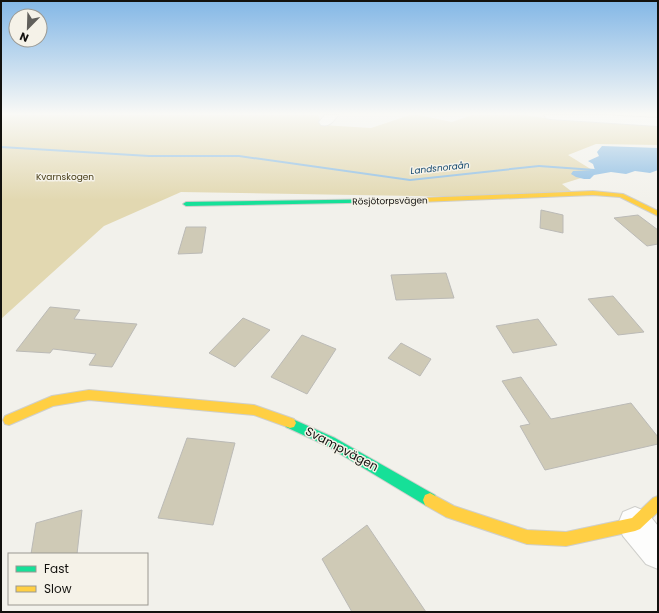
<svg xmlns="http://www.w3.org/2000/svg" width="659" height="613" font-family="Poppins,sans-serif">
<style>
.green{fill:#e2d8b1}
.water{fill:#8bbce3}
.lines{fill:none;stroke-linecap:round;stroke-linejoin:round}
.stream{fill:#8bbce3;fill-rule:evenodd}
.building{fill:#cfcab6;stroke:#bbbab6}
.street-casing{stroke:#cfcfcb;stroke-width:2}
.fast-casing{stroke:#cfcfcb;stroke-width:2}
.slow-casing{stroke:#cfcfcb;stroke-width:2}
.street{fill:#fdfdfc;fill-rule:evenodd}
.fast{fill:#16e098;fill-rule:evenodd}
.slow{fill:#ffcf43;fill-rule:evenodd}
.labels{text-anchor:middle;stroke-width:3;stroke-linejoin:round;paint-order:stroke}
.far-water-label{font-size:9px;font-style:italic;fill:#154a71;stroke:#f5f2e8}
.far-park-label{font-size:9px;fill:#453b15;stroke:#f5f2e8}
.far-street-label{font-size:9px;fill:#12110e;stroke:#f5f2e8}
.near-street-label{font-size:12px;fill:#12110e;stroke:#f5f2e8}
</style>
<rect width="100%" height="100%" fill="#f2f1eb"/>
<!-- green -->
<path class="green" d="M1 115H318L322 125 371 128 410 115H418L452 122 472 115H524L559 120 658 126V145L596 144 568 155 597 173 562 184 571 191 472 197 181 192 104 226 1 319Z"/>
<!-- water -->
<path class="water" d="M602 146 658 148V170L650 173 635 171 626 174 611 172 594 175 590 179H584L576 177 571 174 573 171 595 170 593 164 588 161 599 156 597 152Z"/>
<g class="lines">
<!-- stream -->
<path class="stream" d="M1 146 149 155H239L410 179 539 165 595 169 597 170 595 171 539 167 410 181 239 157H149L1 148Z"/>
</g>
<!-- building -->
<path class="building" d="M541 210 563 215V233L540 228Z
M638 215 658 230V244L647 246 614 218Z
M186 227H206L202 253 178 254Z
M446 273 454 298 396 300 391 275Z
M613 296 644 332 618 335 588 299Z
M50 307 80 310 74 319 137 324 112 367 89 365 96 354 53 349 50 353 16 351Z
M243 318 270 330 235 367 209 353Z
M538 319 557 345 513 353 496 326Z
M302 335 336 349 307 394 271 377Z
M401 343 431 359 420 376 388 358Z
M521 377 551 419 631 403 658 437V444L545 470 520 426 530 424 502 381Z
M187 438 235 443 213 525 158 518Z
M82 510 77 554H31L36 523Z
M367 525 426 612H352L322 559Z"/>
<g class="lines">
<!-- street casing -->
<g class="street-casing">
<path id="street" d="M325 115H338C333 122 329 127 321 125L319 122Z
M544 115H602L658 118V126L550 119 546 118Z
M635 507 647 512 658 526V569L646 564 623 536 618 524 623 512Z"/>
</g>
<!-- fast casing -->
<g class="fast-casing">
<path id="fast" d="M396 199 399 201 398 202 186 206 183 204 186 202Z
M290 418 335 438 435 495 437 500 435 505 430 507 425 505 327 446 286 427 284 423 286 419Z"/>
</g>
<!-- slow casing -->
<g class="slow-casing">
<path id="slow" d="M593 191 623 194 658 211V216L620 197 593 195 396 203 393 201 396 199Z
M89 390 254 405 294 419 296 423 294 427 290 428 254 415 89 400 53 406 9 425 5 424 3 420 5 416 52 396Z
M430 493 454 506 527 530 566 532 632 518 653 498 658 496V512L640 529 635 531 566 546 527 544 446 517 425 505 423 500 425 495Z"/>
</g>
<!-- street -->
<use href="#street" class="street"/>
<!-- fast -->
<use href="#fast" class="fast"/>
<!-- slow -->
<use href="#slow" class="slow"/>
</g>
<!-- sky -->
<linearGradient id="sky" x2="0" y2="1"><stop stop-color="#83b7e6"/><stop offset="0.57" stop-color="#f9f9f6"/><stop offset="1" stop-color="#f9f9f6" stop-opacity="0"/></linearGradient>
<rect width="659" height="200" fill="url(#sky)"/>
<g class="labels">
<!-- far-water labels -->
<g class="far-water-label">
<text transform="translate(440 168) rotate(-6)" y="3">Landsnoraån</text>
</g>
<!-- far-park labels -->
<g class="far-park-label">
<text x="65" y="180">Kvarnskogen</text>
</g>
<!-- far-street labels -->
<g class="far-street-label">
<text transform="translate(390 201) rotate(-1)" y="3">Rösjötorpsvägen</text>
</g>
<!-- near-street labels -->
<g class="near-street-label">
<text transform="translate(342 449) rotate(28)" y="4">Svampvägen</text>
</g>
</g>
<!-- border -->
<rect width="659" height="613" fill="none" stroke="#12110e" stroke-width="4"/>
<!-- legend -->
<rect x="8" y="553" width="140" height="52" fill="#f5f2e8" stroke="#9a9891"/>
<rect x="16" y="566" width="20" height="6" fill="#16e098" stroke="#9a9891"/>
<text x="44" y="573" font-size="12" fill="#12110e">Fast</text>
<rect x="16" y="586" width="20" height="6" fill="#ffcf43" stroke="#9a9891"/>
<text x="44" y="593" font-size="12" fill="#12110e">Slow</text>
<!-- north arrow -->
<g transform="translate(28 28) rotate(203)"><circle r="19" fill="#f5f2e8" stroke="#9a9891"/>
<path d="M0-3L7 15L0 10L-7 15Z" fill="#605f5b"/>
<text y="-6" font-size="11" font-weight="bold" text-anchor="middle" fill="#12110e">N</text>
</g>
</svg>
